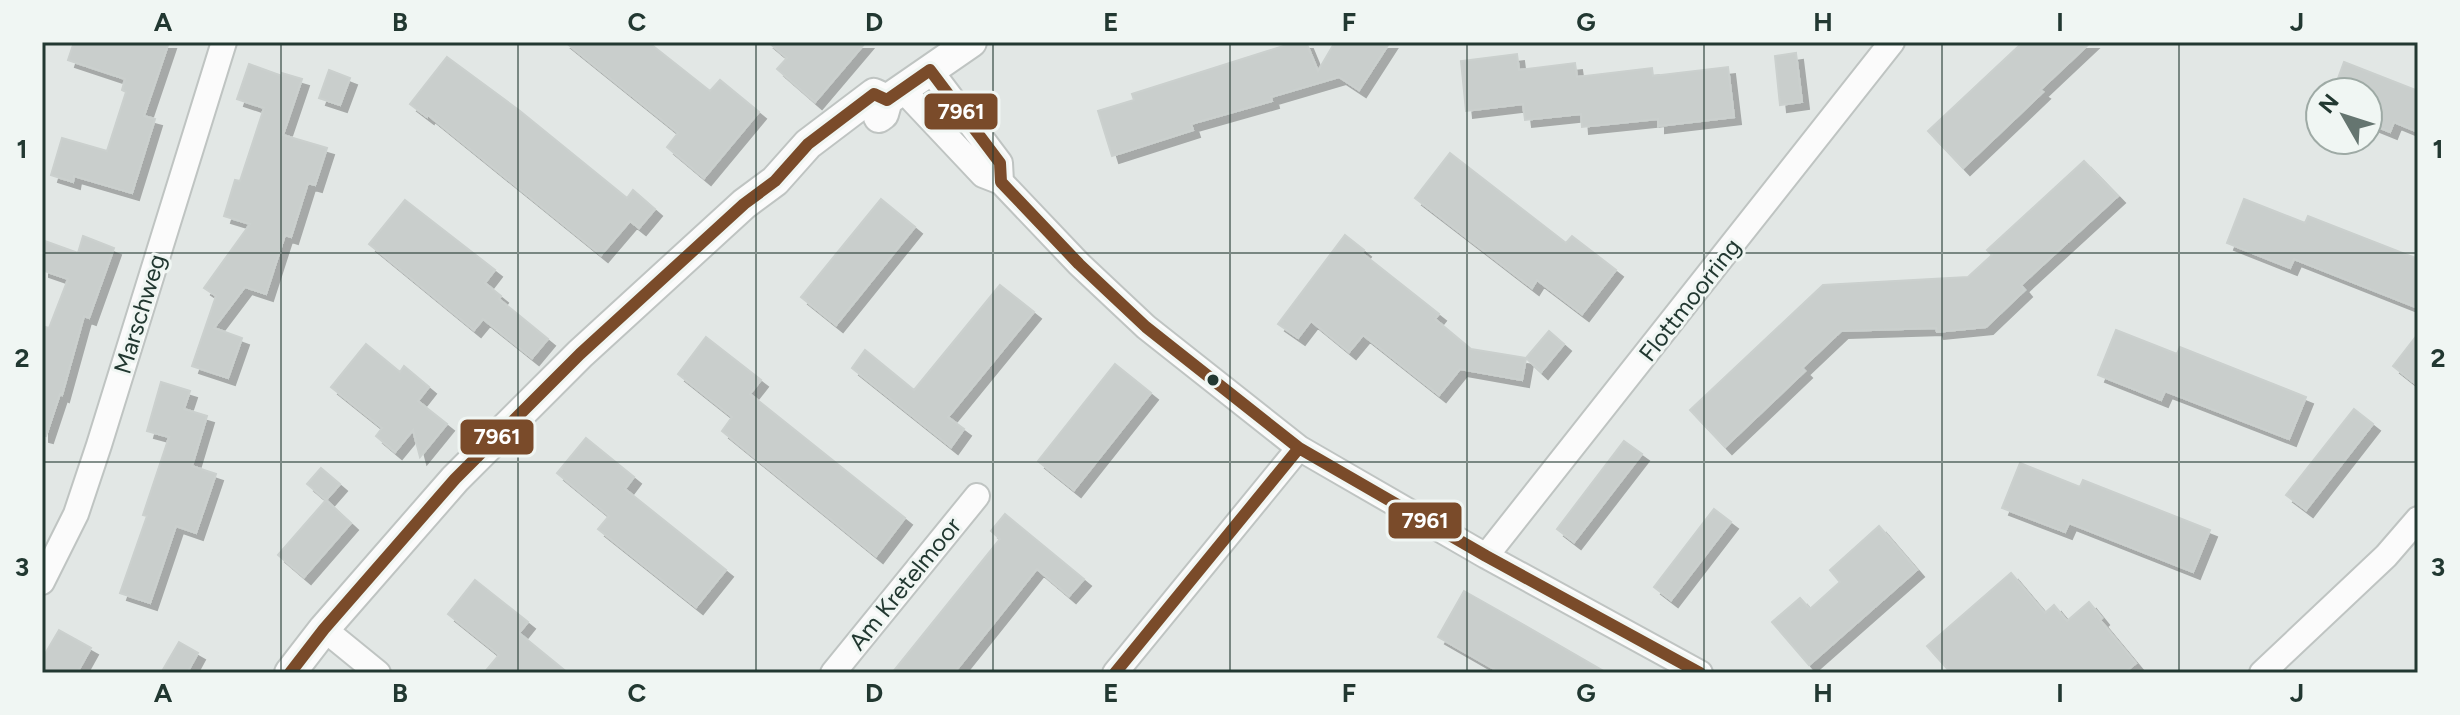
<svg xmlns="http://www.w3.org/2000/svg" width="2460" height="715" font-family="Figtree,sans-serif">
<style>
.building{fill:#c9cecc;stroke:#cbd0ce;stroke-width:2;filter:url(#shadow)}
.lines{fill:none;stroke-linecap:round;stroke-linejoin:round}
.minor-casing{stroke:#bfc4c2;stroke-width:28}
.tertiary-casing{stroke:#bfc4c2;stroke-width:34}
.minor{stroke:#fbfbfb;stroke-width:24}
.tertiary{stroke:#fbfbfb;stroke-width:30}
.bus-1-casing{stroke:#f0f6f3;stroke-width:18}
.bus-1{stroke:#7a4b2a;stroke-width:12}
.grid{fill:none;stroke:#223831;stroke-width:2;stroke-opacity:0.55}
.bus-dot{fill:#223831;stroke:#f0f6f3;stroke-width:3}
.labels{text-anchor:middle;stroke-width:6;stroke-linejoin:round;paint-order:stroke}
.street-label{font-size:24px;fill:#223831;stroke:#f0f6f3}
.line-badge{stroke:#f0f6f3;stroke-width:3}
.badge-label{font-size:22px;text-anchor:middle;font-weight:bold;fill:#fff}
.neatline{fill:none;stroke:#223831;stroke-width:3}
.grid-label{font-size:26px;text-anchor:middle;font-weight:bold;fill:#223831}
</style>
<defs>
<filter id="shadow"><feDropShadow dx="7" dy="7" stdDeviation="0" flood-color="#0004"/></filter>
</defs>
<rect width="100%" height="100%" fill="#e2e7e5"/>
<!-- building -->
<path class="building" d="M74 42H169L144 116 155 119 132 193 74 176 73 182 51 175 62 138 107 151 126 92 122 90 125 79 68 60Z
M565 42H648L710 91 720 80 759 112 704 178 667 147 678 133Z
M768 42H866L815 102 777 69 787 58Z
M1296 42H1306L1318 71 1335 42H1390L1359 90 1339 77 1271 97 1272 101 1258 105 1191 124 1193 130 1112 156 1098 111 1134 100 1132 94Z
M2023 42H2091L2040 90 2043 92 1963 168 1928 131Z
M1796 53 1802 102 1780 105 1775 56Z
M1517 54 1519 70 1575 63 1577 77 1652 68 1653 76 1728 67 1734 117 1658 126V119L1582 127 1581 114 1525 120 1523 104 1466 111 1461 61Z
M447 57 520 111 627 198 633 190 655 209 639 228 630 221 601 255 428 115 427 117 410 104Z
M2344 62 2418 91V132L2394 122 2390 132 2368 123V92H2333Z
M249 64 282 76V73L302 79 283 135 327 148 315 185 308 183 291 237 285 235 266 294 245 287 214 328 242 338 228 378 192 366 216 296 204 288 250 224 224 216 235 180 240 181 264 108 237 99Z
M329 70 350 78 340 105 319 98Z
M1450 153 1566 243 1572 236 1616 270 1582 314 1537 280 1532 288 1415 198Z
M2084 161 2118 196 2021 285 2025 290 1986 327 1937 332 1936 328 1841 331 1802 368 1805 371 1725 447 1690 410 1823 285 1968 277 1992 255 1987 250Z
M881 199 915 227 836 325 801 297Z
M2244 199 2305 223 2308 216 2418 259V308L2294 259 2290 268 2227 243Z
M405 200 495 270 485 283 501 296 499 299 548 339 532 358 483 319 474 330 369 244Z
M1345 235 1364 250 1362 253 1439 314 1435 319 1471 349 1526 358 1522 380 1460 369 1439 395 1363 335 1349 352 1311 321 1298 338 1278 324Z
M83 236 114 248 89 318 84 316 62 395 60 394 46 436 42 435V326L49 328 68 279 42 270V240L78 253Z
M1000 285 1034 312 948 417 964 429 951 447 852 368 865 350 914 390Z
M2116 330 2177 354 2180 347 2306 397 2289 439 2165 391 2161 400 2098 375Z
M1549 331 1564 344 1541 372 1526 358Z
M2418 334V386L2393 366Z
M706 337 761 380 750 394 905 518 876 556 722 431 732 417 678 374Z
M366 344 400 372 404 366 429 387 418 401 447 424 420 457 413 430 395 452 376 436 382 428 331 387Z
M1115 364 1151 393 1074 490 1038 461Z
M161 382 190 391 184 409 207 416 192 466 216 474 196 533 176 526 150 603 120 593 147 516 143 515 169 437 147 431Z
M2354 409 2373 424 2306 510 2286 495Z
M586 438 634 477 625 489 726 570 696 607 598 529 609 516 557 473Z
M1624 441 1642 454 1574 542 1557 529Z
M2020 463 2080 487 2083 480 2210 530 2193 572 2069 523 2065 532 2002 508Z
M321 468 340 484 326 500 307 484Z
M326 500 351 523 304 577 278 555Z
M1714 509 1731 522 1671 600 1654 587Z
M1005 514 1084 579 1069 596 1037 569 954 673H892L1000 539 991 531Z
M1879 526 1917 570 1809 665 1772 622 1800 598 1810 609 1840 582 1830 570Z
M2011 573 2045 613 2054 605 2067 621 2089 602 2102 618 2100 620 2136 663 2124 673H1951L1927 646Z
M475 580 528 622 519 633 568 673H484L499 655 448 614Z
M1464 591 1503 613 1607 673H1501L1438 637Z
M59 630 91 648 77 673H42V659Z
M179 642 198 653 187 673H161Z"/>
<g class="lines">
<!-- minor casing -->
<g class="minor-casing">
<path id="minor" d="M930 70 1000 163 1001 182
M902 89 983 175 1001 182 1079 264 1146 327 1299 448 1486 556 1700 673
M1486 556 1892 42
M42 582 76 514 99 445 224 42
M324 629 378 673
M833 673 977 496
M1115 673 1299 448
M2262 673 2386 556 2418 519"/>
</g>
<!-- tertiary casing -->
<g class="tertiary-casing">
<path id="tertiary" d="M879 117 883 114 887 100 971 42
M290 673 324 629 455 479 580 354 744 204 775 181 808 144 874 94 887 100"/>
</g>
<!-- minor -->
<use href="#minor" class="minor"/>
<!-- tertiary -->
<use href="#tertiary" class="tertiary"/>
<!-- bus-1 casing -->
<g class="bus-1-casing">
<path id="bus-1" d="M290 673 324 629 455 479 580 354 744 204 775 181 808 144 874 94 887 100 930 70 1000 163 1001 182 1079 264 1146 327 1299 448 1486 556 1700 673
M1115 673 1299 448"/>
</g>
<!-- bus-1 -->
<use href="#bus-1" class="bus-1"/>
</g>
<!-- grid -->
<path class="grid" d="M281 42V673M518 42V673M756 42V673M993 42V673M1230 42V673M1467 42V673M1704 42V673M1942 42V673M2179 42V673M42 253H2418M42 462H2418"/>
<!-- markers -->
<circle class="bus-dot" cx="1213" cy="380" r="7"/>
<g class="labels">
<!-- street labels -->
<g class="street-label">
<text transform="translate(1690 300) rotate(-52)" y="8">Flottmoorring</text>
<text transform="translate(140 314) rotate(-73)" y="8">Marschweg</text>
<text transform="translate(905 584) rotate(-51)" y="8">Am Kretelmoor</text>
</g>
</g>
<g class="line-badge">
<rect x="923" y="92" width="76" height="39" rx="8" fill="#7a4b2a"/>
<rect x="459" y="418" width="76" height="38" rx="8" fill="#7a4b2a"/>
<rect x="1387" y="501" width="76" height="39" rx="8" fill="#7a4b2a"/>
</g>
<g class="badge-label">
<text x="961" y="119">7961</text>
<text x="497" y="444">7961</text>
<text x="1425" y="528">7961</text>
</g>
<!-- border -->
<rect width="2460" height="715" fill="none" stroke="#f0f6f3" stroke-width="88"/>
<!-- north arrow -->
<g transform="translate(2344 116) rotate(309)"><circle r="38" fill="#f0f6f3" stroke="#9eaaa5" stroke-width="2"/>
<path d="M0-6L14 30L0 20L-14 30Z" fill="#657570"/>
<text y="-12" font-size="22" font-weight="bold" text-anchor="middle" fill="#223831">N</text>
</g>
<rect x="44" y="44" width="2372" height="627" class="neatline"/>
<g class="grid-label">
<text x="163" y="31">A</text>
<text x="400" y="31">B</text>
<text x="637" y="31">C</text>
<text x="874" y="31">D</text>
<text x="1111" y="31">E</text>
<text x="1349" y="31">F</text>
<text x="1586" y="31">G</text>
<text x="1823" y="31">H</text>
<text x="2060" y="31">I</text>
<text x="2297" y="31">J</text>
<text x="22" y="158">1</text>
<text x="2438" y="158">1</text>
<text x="22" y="367">2</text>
<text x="2438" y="367">2</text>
<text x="22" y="576">3</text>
<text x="2438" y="576">3</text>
<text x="163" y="702">A</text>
<text x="400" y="702">B</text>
<text x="637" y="702">C</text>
<text x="874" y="702">D</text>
<text x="1111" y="702">E</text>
<text x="1349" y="702">F</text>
<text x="1586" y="702">G</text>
<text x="1823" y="702">H</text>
<text x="2060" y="702">I</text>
<text x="2297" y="702">J</text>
</g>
</svg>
